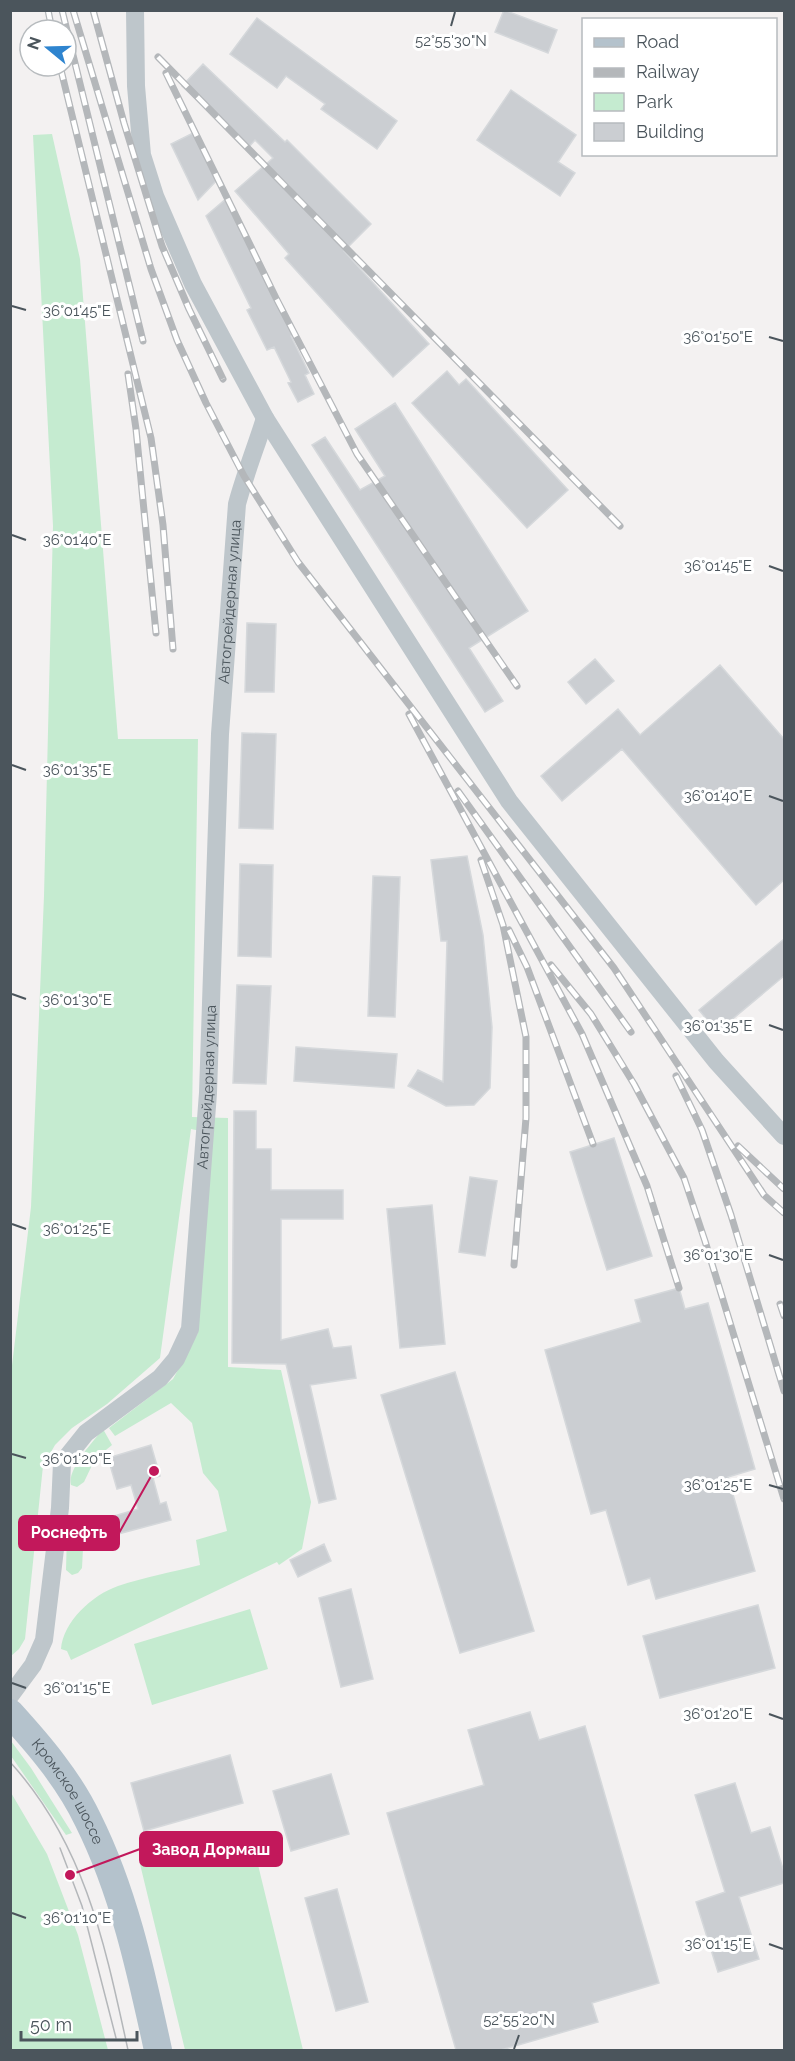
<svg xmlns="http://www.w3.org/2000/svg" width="795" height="2061" font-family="Raleway,sans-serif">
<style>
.green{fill:#c5ebd0}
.building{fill:#cbced2;stroke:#d5d8db;stroke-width:1.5}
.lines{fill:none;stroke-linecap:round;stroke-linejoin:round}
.minor{stroke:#bec6cb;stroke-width:18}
.primary{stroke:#b4c2cc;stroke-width:28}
.tram{stroke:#b4b7ba;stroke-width:1.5}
.rail-casing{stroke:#b4b7ba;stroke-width:7}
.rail{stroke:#fff;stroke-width:4.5;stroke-dasharray:14;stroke-linecap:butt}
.ticks{fill:none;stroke:#4b555c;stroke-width:2}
.labels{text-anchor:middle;stroke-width:6;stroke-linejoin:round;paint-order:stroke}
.street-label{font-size:15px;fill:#4b555c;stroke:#fff}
.ticks-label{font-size:15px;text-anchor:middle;fill:#4b555c;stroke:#fff;stroke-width:6;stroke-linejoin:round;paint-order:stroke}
.leader{fill:none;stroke:#c2185b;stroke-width:2}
.callout-dot{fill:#c2185b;stroke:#fff;stroke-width:2}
.callout{fill:#c2185b;stroke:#c2185b;stroke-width:2}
.callout-label{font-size:16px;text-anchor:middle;font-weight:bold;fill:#fff}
</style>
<rect width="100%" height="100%" fill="#f3f1f1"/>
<!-- green -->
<path class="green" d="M52 134 80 259 118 739H198L192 1117 228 1118V1367L281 1370 311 1502 302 1549 279 1565 277 1562 71 1660 67 1651 61 1649C63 1622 92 1595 118 1586 145 1577 173 1572 200 1565L196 1540 227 1531 218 1491 203 1473 192 1423 171 1403 115 1436 109 1428 173 1379 198 1333 210 1133 191 1129 160 1358 107 1404 72 1428 55 1445 43 1466 25 1639 19 1649 11 1656 10 1382 31 1207 44 896 53 526 33 135Z
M103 1429 112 1445 95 1459 84 1482 77 1487 71 1485C67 1469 93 1442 103 1429Z
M72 1525H79L84 1529 82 1568 78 1573 72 1575 66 1570 67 1533Z
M250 1609 268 1669 152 1705 134 1644Z
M11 1741 31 1768 72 1833 66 1835 11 1756Z
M10 1791 47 1854 78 1935 108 2050H11Z
M251 1836 303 2050H185L140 1864Z"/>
<!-- building -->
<path class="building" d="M504 10 557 30 548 53 495 32Z
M257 18 397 121 377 149 321 109 325 104 286 76 277 88 230 54Z
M203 64 285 142 287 140 371 224 344 251 429 344 393 377 285 258 289 254 235 191 273 158 255 140 248 148 182 86Z
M511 90 576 135 558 162 575 173 560 196 477 140Z
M195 132 218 179 198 200 171 144Z
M227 198 294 334 291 336 309 373 305 375 314 394 298 402 288 383 291 382 274 347 267 350 247 310 251 308 206 216Z
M447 371 459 385 466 379 568 490 527 528 412 403Z
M395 403 528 611 469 648 503 701 485 712 312 445 325 437 360 490 385 476 355 429Z
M247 623 276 624 274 692H245Z
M595 659 614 681 586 704 568 682Z
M720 665 784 739V880L756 905 622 749 562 801 541 776 618 709 640 735Z
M242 733 276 734 273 829 239 828Z
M467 856 483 935 492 1027 490 1088 474 1105 446 1106 408 1086 418 1070 443 1082 447 941H441L431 860Z
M240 864 273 865 271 957 238 956Z
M373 876 400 877 395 1017 368 1016Z
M784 939V976L717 1032 699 1010Z
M237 985 271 986 266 1084 233 1083Z
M296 1047 397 1054 394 1088 294 1081Z
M234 1111H256V1149H271V1190H343V1219H281V1340L328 1329 333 1348 351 1346 356 1378 310 1385 336 1499 319 1503 286 1364 232 1363Z
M614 1138 652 1256 607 1270 570 1152Z
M470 1177 497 1181 485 1256 459 1252Z
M432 1205 445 1344 400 1348 387 1209Z
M679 1288 685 1309 708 1303 755 1469 728 1477 755 1571 656 1599 650 1578 628 1585 606 1510 591 1514 545 1350 641 1322 635 1300Z
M455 1372 534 1631 460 1653 381 1395Z
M151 1445 160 1476 153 1478 160 1504 166 1502 171 1520 118 1534 114 1516 138 1509 131 1485 117 1489 108 1458Z
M324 1544 331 1561 298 1577 290 1560Z
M351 1589 373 1679 341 1687 319 1598Z
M758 1605 775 1668 660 1698 643 1636Z
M530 1712 539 1740 585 1726 659 1983 592 2003 598 2022 501 2050H456L387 1813 484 1785 468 1730Z
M230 1755 243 1803 144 1831 131 1783Z
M331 1774 349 1834 291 1851 273 1791Z
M735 1783 751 1833 770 1827 784 1872V1883L739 1897 759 1959 718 1972 696 1902 725 1892 695 1795Z
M337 1889 368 2002 336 2011 305 1898Z"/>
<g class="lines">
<!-- minor -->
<g class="minor">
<path d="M135 10 136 86 142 155 155 196 193 284 265 418 509 801 716 1061 784 1136"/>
<path id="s1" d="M10 1696 33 1665 44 1640 60 1508 62 1463 86 1433 160 1378 176 1359 190 1329 208 1093 220 734 237 504C245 474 256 447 265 418"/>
</g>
<!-- primary -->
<path class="primary" id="s2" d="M10 1713C40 1746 69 1780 88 1820 124 1892 141 1972 158 2050"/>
<!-- tram -->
<path class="tram" d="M10 1762C85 1844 105 1945 128 2050
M60 1848 82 1906 116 2038"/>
<!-- rail casing -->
<g class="rail-casing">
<path id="rail" d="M48 10 52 30
M62 10 143 341
M73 10 151 269 177 340 206 403 244 476 298 562 614 968 764 1195 784 1213
M93 10 124 123 162 246 189 309 223 379
M158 57 620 526
M60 66 151 438 163 525 173 649
M166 73 276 298 357 454 517 686
M128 374 136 429 156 633
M409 714 582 1034 647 1186 679 1288
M458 791 631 1032
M481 860 503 925 526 1037V1118L514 1265
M509 930 527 967 593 1144
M551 965 591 1014 634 1084 684 1178 705 1241 784 1499
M676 1076 702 1130 731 1215 784 1391
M738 1146 784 1189
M780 1304 784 1316"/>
</g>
<!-- rail -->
<use href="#rail" class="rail"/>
</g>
<!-- ticks -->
<path class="ticks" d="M451 26 455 12M12 306 26 310M769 337 783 341M12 535 26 540M769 566 783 571M12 765 26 770M769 796 783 801M12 994 26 999M769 1025 783 1030M12 1224 26 1229M769 1255 783 1260M12 1454 26 1458M769 1485 783 1489M12 1683 26 1688M769 1714 783 1719M12 1913 26 1918M769 1944 783 1949M514 2049 519 2035"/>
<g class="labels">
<!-- street labels -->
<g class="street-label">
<text dy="5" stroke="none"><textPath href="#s1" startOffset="1161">Автогрейдерная улица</textPath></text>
<text dy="5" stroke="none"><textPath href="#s1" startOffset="675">Автогрейдерная улица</textPath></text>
<text dy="5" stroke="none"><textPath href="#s2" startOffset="98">Кромское шоссе</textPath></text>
</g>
</g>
<g class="ticks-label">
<text x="451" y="46">52°55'30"N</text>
<text x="77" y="316">36°01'45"E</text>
<text x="718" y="342">36°01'50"E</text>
<text x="77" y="545">36°01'40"E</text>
<text x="718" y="571">36°01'45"E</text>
<text x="77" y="775">36°01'35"E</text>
<text x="718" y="801">36°01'40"E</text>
<text x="77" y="1005">36°01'30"E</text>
<text x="718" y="1031">36°01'35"E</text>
<text x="77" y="1234">36°01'25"E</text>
<text x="718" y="1260">36°01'30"E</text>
<text x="77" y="1464">36°01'20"E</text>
<text x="718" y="1490">36°01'25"E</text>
<text x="77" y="1693">36°01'15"E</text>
<text x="718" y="1719">36°01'20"E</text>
<text x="77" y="1923">36°01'10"E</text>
<text x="718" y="1949">36°01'15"E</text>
<text x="519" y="2025">52°55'20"N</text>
</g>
<!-- callouts -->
<path class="leader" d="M154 1471L119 1533M70 1875L140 1849"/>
<g class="callout-dot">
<circle cx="154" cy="1471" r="6"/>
<circle cx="70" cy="1875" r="6"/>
</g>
<g class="callout">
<rect x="19" y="1516" width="100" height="34" rx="6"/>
<rect x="140" y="1832" width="142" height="34" rx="6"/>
</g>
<g class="callout-label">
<text x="69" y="1538">Роснефть</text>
<text x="211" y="1855">Завод Дормаш</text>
</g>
<!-- border -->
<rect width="795" height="2061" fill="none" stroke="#4b555c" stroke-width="24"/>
<!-- legend -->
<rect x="582" y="18" width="195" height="138" fill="#ffffff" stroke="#b7bbbe" stroke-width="1.5"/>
<rect x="594" y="38" width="30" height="9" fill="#b4c2cc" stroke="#b7bbbe" stroke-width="1.5"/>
<text x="636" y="48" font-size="18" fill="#4b555c">Road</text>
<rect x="594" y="68" width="30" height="9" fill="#b4b7ba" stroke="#b7bbbe" stroke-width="1.5"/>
<text x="636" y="78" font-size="18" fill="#4b555c">Railway</text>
<rect x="594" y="93" width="30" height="18" fill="#c5ebd0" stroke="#b7bbbe" stroke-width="1.5"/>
<text x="636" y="108" font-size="18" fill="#4b555c">Park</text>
<rect x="594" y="123" width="30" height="18" fill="#cbced2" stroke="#b7bbbe" stroke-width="1.5"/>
<text x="636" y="138" font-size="18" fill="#4b555c">Building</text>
<!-- north arrow -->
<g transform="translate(48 48) rotate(289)"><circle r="28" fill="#ffffff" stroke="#b7bbbe" stroke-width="1.5"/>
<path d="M0-4.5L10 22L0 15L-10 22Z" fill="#2e84cf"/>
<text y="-9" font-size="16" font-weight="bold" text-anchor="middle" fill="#4b555c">N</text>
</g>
<!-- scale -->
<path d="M21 2031v9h116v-9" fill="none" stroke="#4b555c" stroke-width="3"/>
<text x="30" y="2031" font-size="18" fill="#4b555c" stroke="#ffffff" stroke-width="4.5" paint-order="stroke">50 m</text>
</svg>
